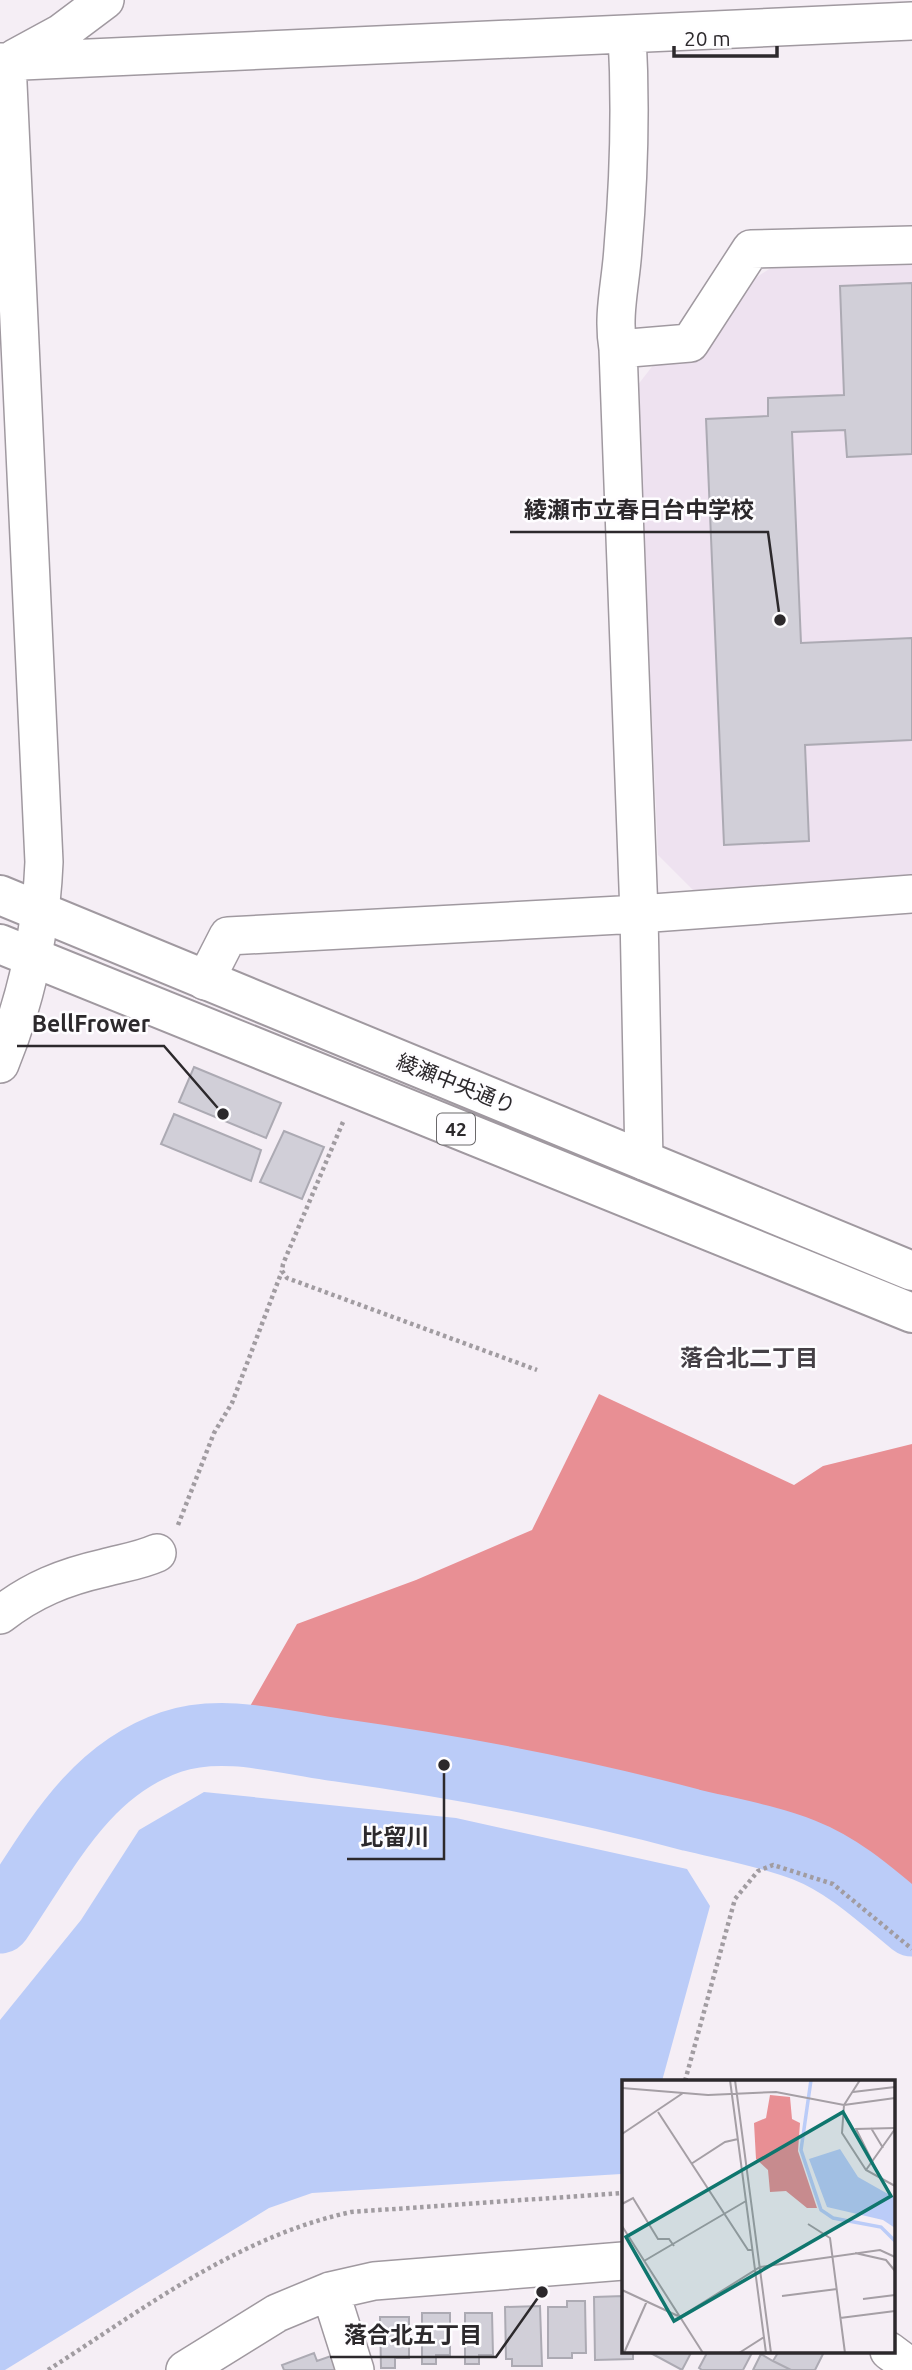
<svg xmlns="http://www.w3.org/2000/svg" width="912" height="2370" font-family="Ubuntu,'Noto Sans JP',sans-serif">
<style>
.built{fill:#eee2f0}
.forest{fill:#e88f94}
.water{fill:#bbccf8}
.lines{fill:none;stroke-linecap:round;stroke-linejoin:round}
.river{stroke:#bbccf8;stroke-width:63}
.building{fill:#d1cfd8;stroke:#acaab3;stroke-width:2}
.minor-casing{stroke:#a099a0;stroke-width:40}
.major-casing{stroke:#a099a0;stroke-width:42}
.path{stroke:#a19ca1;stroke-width:4.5;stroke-dasharray:3.5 3.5;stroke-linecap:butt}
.minor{stroke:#fff;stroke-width:37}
.major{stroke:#fff;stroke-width:38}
.labels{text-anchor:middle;stroke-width:5;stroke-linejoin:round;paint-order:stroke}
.shield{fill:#fefdff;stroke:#6b696b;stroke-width:2}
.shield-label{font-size:19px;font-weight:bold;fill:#2c292c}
.street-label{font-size:21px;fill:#2c292c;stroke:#fefdff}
.neighbourhood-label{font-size:23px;font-weight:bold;fill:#443f45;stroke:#fefdff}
.inset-river{fill:none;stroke:#bbccf8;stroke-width:3.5}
.inset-road{fill:none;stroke:#a59fa5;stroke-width:2}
.view{fill:#0f766e;fill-opacity:0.15;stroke:#0f766e;stroke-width:3.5}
.inset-edge{fill:none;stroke:#2c292c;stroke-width:3.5}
.leader{fill:none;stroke:#2c292c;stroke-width:2.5}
.callout-dot{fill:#2c292c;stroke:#fefdff;stroke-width:2.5}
.callout-label{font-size:23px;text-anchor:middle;font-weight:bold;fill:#2c292c;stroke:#fefdff;stroke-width:5;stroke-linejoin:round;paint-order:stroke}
</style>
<rect width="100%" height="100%" fill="#f5eef5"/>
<!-- built -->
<path class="built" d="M912 258V878L694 891 658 855 637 386 661 355 742 287 781 261Z"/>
<!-- forest -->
<path class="forest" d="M599 1394 794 1485 823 1466 912 1444V1891L808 1823 249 1708 297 1624 416 1580 532 1530Z"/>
<!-- water -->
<path class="water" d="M204 1792 456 1818 687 1869 710 1906 662 2081H623L621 2174 312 2193 269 2208 5 2370H0V2020L81 1920 139 1830Z"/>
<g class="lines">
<!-- river -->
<path class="river" d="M0 1922C48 1852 86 1771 171 1742 224 1724 285 1743 338 1750 458 1767 575 1789 691 1820 728 1829 768 1836 804 1850 845 1866 878 1897 912 1925"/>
</g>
<!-- building -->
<path class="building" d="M912 283V454L847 457 845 430 792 432 801 643 912 638V740L805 745 809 841 724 845 706 419 768 416V398L844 395 840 286Z
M194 1067 281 1103 266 1138 179 1102Z
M174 1114 261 1150 251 1181 161 1144Z
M284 1131 324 1147 302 1199 260 1182Z
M623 2296V2351H633V2359L595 2360 594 2297Z
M567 2301H585L586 2353H572V2358H548V2307H567Z
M540 2306 542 2366H512V2359H506L505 2307Z
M422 2313H450V2355H436V2364H422Z
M465 2313H492L493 2355H479V2364H465Z
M380 2317H409V2358H395V2368H381Z
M647 2351H692L682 2370Z
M708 2351H753L743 2370H702L699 2368Z
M779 2351H821L824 2352 815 2370H791L773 2361Z
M314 2353 317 2361 331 2356 336 2370H284L282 2365Z
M761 2354 773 2361 791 2370H753Z"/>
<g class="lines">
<!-- minor casing -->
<g class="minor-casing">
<path id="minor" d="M627 34C631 106 629 177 623 248 621 283 612 314 618 349L639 914 644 1161
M15 58 61 33 105 0
M0 62 912 21
M618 349 690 343 751 249 912 245
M205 981 228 936 639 914 912 894
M0 1064C27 998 41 933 44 862L7 62
M0 1615C32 1590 64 1577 104 1568 122 1563 139 1561 157 1553
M330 2291 355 2370
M889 2351 912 2368
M185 2370 277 2313 330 2291 374 2281 623 2261"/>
</g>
<!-- major casing -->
<g class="major-casing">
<path id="major" d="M0 895 912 1271
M0 944 912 1313"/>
</g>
<!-- path -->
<path class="path" d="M343 1122 283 1264 282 1271 287 1278 537 1370
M178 1525 214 1433 232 1403 282 1271
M685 2081 735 1899 758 1871 773 1865 833 1884 912 1949
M48 2370C145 2308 237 2237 351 2212L623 2193"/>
<!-- minor -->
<use href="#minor" class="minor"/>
<!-- major -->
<use href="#major" class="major"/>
</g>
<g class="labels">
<!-- shield labels -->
<rect class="shield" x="437" y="1113.5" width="38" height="31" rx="5"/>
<g class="shield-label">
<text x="456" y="1136">42</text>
</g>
<!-- street labels -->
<g class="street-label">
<text transform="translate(456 1084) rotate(22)" y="7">綾瀬中央通り</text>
</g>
<!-- neighbourhood labels -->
<g class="neighbourhood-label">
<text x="749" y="1366">落合北二丁目</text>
</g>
</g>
<!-- overview -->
<g transform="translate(622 2080)">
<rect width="273" height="273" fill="#f5eef5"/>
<path d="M148 15 168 17 170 39 178 43 176 71 195 128H185L164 111 148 112 146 90 134 79 132 43 144 38Z" fill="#e88f94"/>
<path d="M218 69 236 97 273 118V148L261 140 205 127 187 79Z" fill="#bbccf8"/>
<path class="inset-river" d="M189 0 179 70 199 130 211 138 259 147 273 161"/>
<path class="inset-road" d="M108 0 144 273M113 0 149 273M238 0 222 25 220 53 244 90 273 106M0 8 86 15 154 12 222 25 273 18M231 12 273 7M36 32 126 170H130M249 48 261 68M0 54 61 13M251 83 234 49 273 48M69 84 103 62 116 59M244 90 273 49M0 124 11 118 36 159H47L52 166M186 144 208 158 223 273M0 146 81 273M233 173 264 180 273 191M22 181 124 121M0 210 56 236M160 216 215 209M241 219 273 215M58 237 138 187 258 170 273 177M218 238 273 231M2 273 25 221M117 273 142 257"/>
<path class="view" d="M221 32 269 116 52 241 4 157Z"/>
<rect width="273" height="273" class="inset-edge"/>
</g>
<!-- callouts -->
<path class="leader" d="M780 620L768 532H510M223 1114L164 1046H17M444 1765L444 1859H347M542 2292L496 2357H330"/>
<g class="callout-dot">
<circle cx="780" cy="620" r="7"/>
<circle cx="223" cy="1114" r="7"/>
<circle cx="444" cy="1765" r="7"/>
<circle cx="542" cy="2292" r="7"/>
</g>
<g class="callout-label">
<text x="639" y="518">綾瀬市立春日台中学校</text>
<text x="91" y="1032">BellFrower</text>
<text x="395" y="1845">比留川</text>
<text x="413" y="2343">落合北五丁目</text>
</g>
<!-- scale -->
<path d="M674 46v10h103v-10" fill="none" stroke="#2c292c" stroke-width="3.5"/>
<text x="684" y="46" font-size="21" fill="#2c292c" stroke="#fefdff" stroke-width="5" paint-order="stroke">20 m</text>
</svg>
